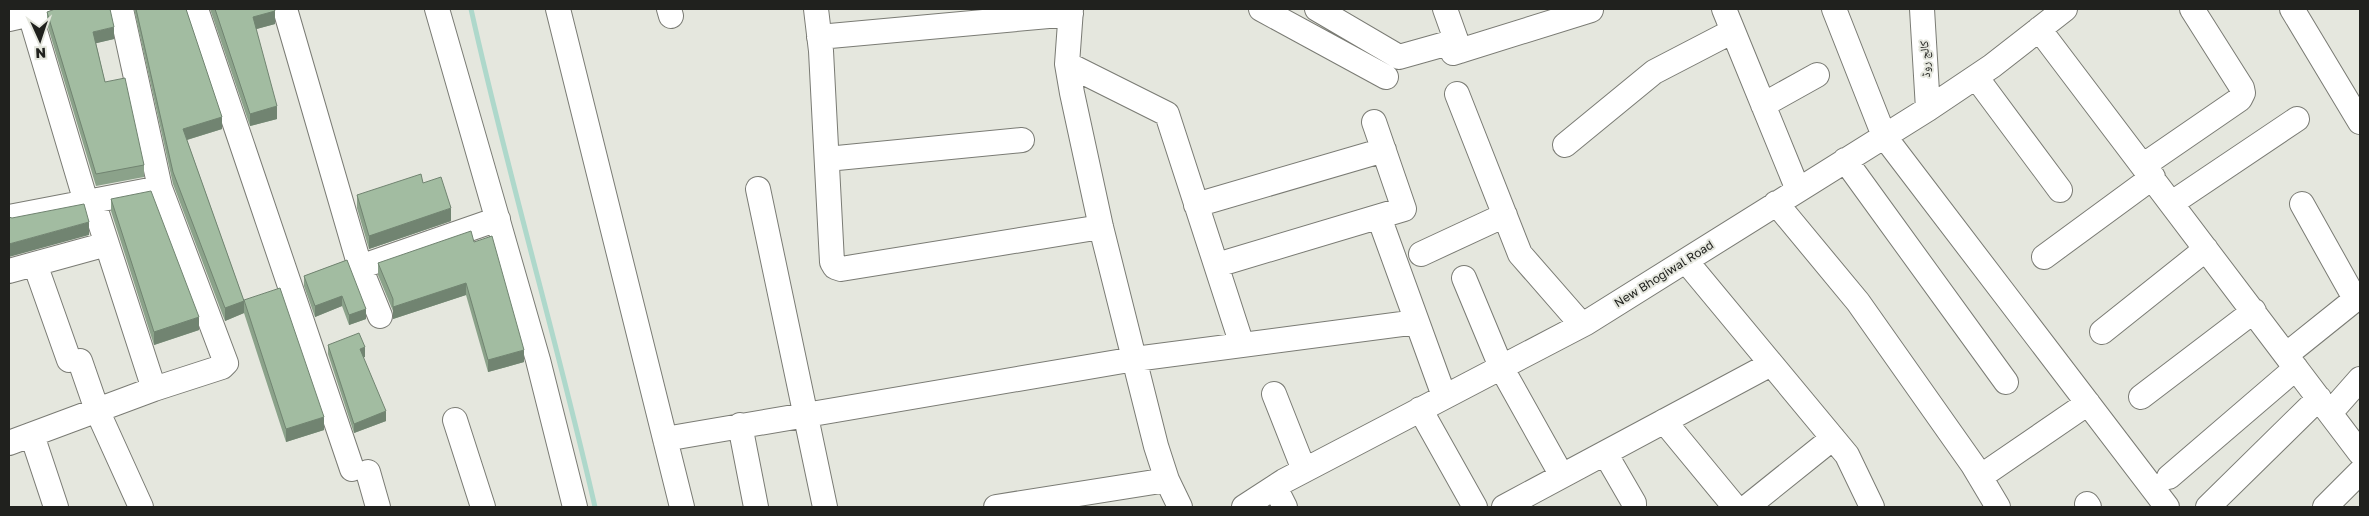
<svg xmlns="http://www.w3.org/2000/svg" width="2369" height="516" font-family="'Golos Text','Noto Naskh Arabic',sans-serif">
<style>
.lines{fill:none;stroke-linecap:round;stroke-linejoin:round}
.stream{stroke:#aed8cb;stroke-width:5}
.minor-casing{stroke:#7a7b74;stroke-width:26}
.minor{stroke:#fff;stroke-width:24}
.wall{fill:#8ba28a}
.shaded-wall{fill:#718471}
.building{fill:#a2bca1;stroke:#718471}
.labels{text-anchor:middle;stroke-width:4;stroke-linejoin:round;paint-order:stroke}
.street-label{font-size:12px;fill:#20211e;stroke:#e5e7de}
</style>
<rect width="100%" height="100%" fill="#e5e7de"/>
<g class="lines">
<!-- stream -->
<path class="stream" d="M471 9C508 176 557 340 595 507"/>
<!-- minor casing -->
<g class="minor-casing">
<path id="minor" d="M196 9 352 469
M285 9 360 267 380 316
M437 9 538 360 575 507
M558 9 682 507
M669 9 671 16
M816 9 821 51 832 262 835 267 841 269 1101 227
M1071 9 1067 64 1072 93 1101 227 1156 446 1167 480 1180 507
M1261 9 1386 77
M1317 9 1399 57 1456 41
M1445 9 1460 51
M1724 9 1798 190
M1834 9 1884 136 2167 507
M1922 9 1928 109
M2292 9 2360 122
M30 14 86 202
M9 19 52 9
M2039 29 2360 453
M819 37 1071 14
M1453 53 1591 10
M1067 64 1167 114 1242 345
M1976 77 2060 190
M1457 94 1520 254 1582 325
M1763 105 1817 75
M1565 145 1654 72 1733 31
M827 159 1022 140
M1845 160 2006 382
M2144 165 2240 99 2243 93 2242 88 2192 9
M758 189 825 507
M93 201 154 389
M1776 203 1858 302 1973 465 1998 507
M2172 203 2297 119
M1196 205 1384 150
M9 217 160 188
M1379 217 1444 396
M1421 254 1505 215
M2044 257 2153 177
M1686 261 1847 455 1872 507
M35 264 69 360
M1217 265 1404 209 1374 122
M360 267 498 219
M9 271 107 244
M1464 278 1501 367 1562 476
M2102 332 2206 249
M2286 355 2352 302 2354 297 2302 204
M80 361 97 410 141 507
M1274 394 1304 470
M2141 397 2254 311
M1420 409 1475 507
M2330 413 2360 379
M455 420 483 507
M1664 421 1735 507
M740 425 756 507
M32 435 56 507
M665 439 1135 359 1417 322
M9 443 154 389 222 367 226 363 160 188 121 9
M1605 453 1634 503V507
M368 472 378 507
M1980 477 2088 403
M2169 477 2296 368
M1275 487 1285 507
M2087 504 2089 507
M996 507 1167 480
M1244 507 1284 481 1586 323 1928 109 1992 66 2065 9
M1504 507 1771 364
M1747 507 1833 438
M2208 507 2319 398
M2325 507 2360 472"/>
</g>
<!-- minor -->
<use href="#minor" class="minor"/>
</g>
<!-- wall -->
<path class="wall" d="M134 9H186L222 129 187 140 244 301 324 430 286 442 244 313 225 321 173 184Z
M210 9H274L275 24 256 29 277 119 250 126Z
M47 12 114 39 96 43 105 82 144 165V177L96 186 47 24Z
M423 183 451 221 369 249 357 208V195Z
M111 199 199 330 154 345 111 211Z
M474 242 524 362 488 372 466 295 393 319V311L378 275V263Z
M347 260 366 319 349 325 342 306 315 317 304 286V276Z
M328 345 365 357H363L386 421 354 433 328 354Z"/>
<!-- shaded-wall -->
<path class="shaded-wall" d="M275 11V24L253 30V17Z
M114 27V39L93 44V32Z
M277 106V119L250 126V114Z
M222 117V129L183 141V129Z
M451 208V221L369 249V236Z
M89 222V235L9 257V244Z
M466 283V295L393 319V307Z
M342 296V306L315 317V306Z
M244 301V313L225 321V308Z
M366 309V319L349 325V315Z
M199 317V330L154 345V332Z
M365 347V357L360 359V349Z
M524 350V362L488 372V360Z
M386 411V421L354 433V424Z
M324 417V430L286 442V429Z"/>
<!-- building -->
<path class="building" d="M55 9H110L114 27 93 32 105 82 125 78 144 165 96 174 47 12Z
M136 9H186L222 117 183 129 244 301 225 308 173 172Z
M215 9H274L275 11 253 17 277 106 250 114Z
M421 174 423 183 441 177 451 208 369 236 357 195Z
M151 191 199 317 154 332 111 199Z
M84 204 89 222 9 244V217L12 218Z
M471 231 474 242 492 236 524 350 488 360 466 283 393 307V299L378 263Z
M347 260 366 309 349 315 342 296 315 306 304 276Z
M280 288 324 417 286 429 244 300Z
M359 333 365 347 360 349 386 411 354 424 328 345Z"/>
<g class="labels">
<!-- street labels -->
<g class="street-label">
<text transform="translate(1925 59) rotate(-93)" y="4">کالج روڈ</text>
<text transform="translate(1664 274) rotate(-32)" y="4">New Bhogiwal Road</text>
</g>
</g>
<!-- border -->
<rect width="2369" height="516" fill="none" stroke="#20211e" stroke-width="20"/>
<!-- north arrow -->
<g transform="translate(40 40) rotate(177)" stroke="#e5e7de" stroke-width="4" paint-order="stroke">
<path d="M0-4L9 19L0 12L-9 19Z" fill="#20211e"/>
<text y="-8" font-size="14" font-weight="bold" text-anchor="middle" fill="#20211e">N</text>
</g>
</svg>
